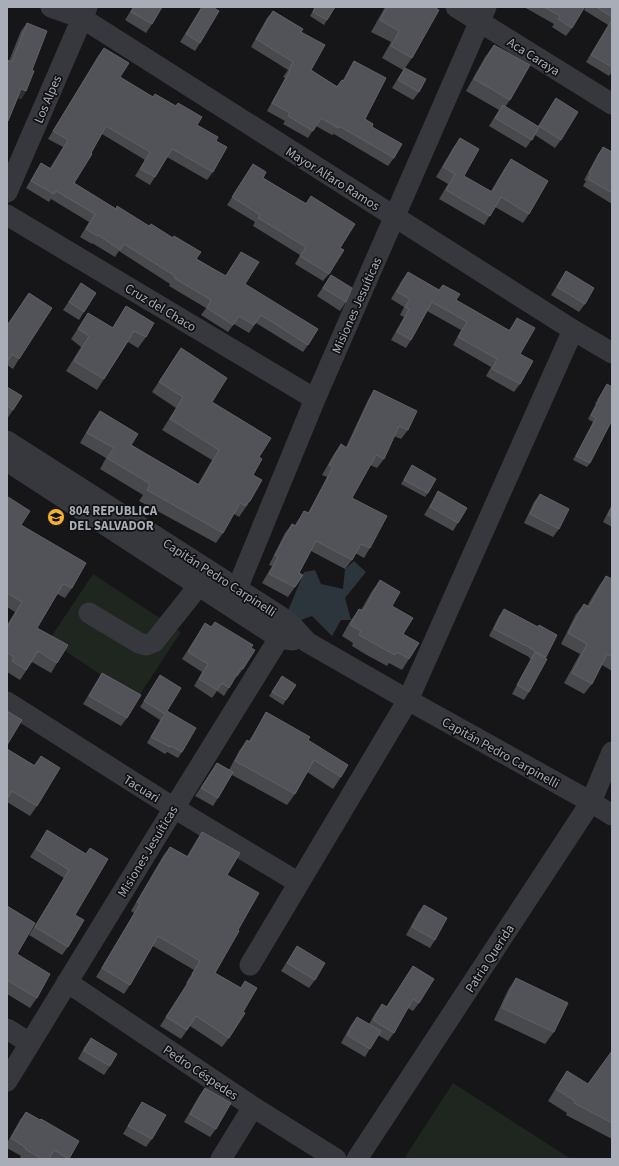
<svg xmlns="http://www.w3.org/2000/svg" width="619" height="1166" font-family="'Source Sans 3',sans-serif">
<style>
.green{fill:#1e261f}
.water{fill:#2c353c}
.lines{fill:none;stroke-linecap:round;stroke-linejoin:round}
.minor{stroke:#37383d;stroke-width:21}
.wall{fill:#47494d}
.shaded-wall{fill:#2f3033}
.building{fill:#525359;stroke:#5f6168}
.labels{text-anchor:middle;stroke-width:3.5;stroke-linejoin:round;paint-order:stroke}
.street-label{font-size:13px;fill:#a8adb8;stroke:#111113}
.poi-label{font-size:13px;font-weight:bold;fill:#a8adb8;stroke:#111113;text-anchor:start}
</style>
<rect width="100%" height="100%" fill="#161618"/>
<!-- green -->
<path class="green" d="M93 574 181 632 137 699 49 640Z
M453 1083 571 1159H409L405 1157Z"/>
<!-- water -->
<path class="water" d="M354 561 366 572 345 598 351 620H341L332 636 312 616 285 626 283 623 304 572 315 570 321 584 343 589 345 569Z"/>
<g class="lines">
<!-- minor -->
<path class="minor" d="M51 7 82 18 573 330 612 353
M456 7 612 104
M7 192 87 7
M7 215 315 399
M7 441 289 622 307 642 408 700 591 802 612 815
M7 461 279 638 293 640
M230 606 315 399 486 7
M89 613 139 643 146 645 154 642 189 598 199 585
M7 702 174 808 299 883
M250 965 408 700 573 330
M67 982 253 1107 336 1159
M7 1029 30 1043
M7 1081 174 808 289 622
M221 1159 253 1107
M357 1159 591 802 612 752"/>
</g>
<!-- wall -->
<path class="wall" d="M133 7H162L152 24 146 33 125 20Z
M199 7H213L200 43 195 51 180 42 201 8Z
M315 7H335L324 25 310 16Z
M385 7H434L412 58 405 68 419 92 413 100 392 88 403 70 382 58 391 42 371 32Z
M524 7H582L572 28 566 36 552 27 554 24Z
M586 7H612V72L609 76 586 62 608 25 584 10Z
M273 11 301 32 311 70 337 86 342 80H343L349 69 354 61 365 119 372 127 394 158 388 166 334 134 332 135 316 126 308 138 283 124 285 121 267 111 285 78 283 77 288 70 251 47 267 18Z
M27 23 32 70 26 91 21 99 18 98 7 123V60L9 61 21 31Z
M494 45 510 100 505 107 538 126 556 98 561 140 555 148 535 135 526 148 489 126 499 110 466 91 485 57Z
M104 48 120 77 197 125 216 141 213 172 207 180 167 157 150 185 135 176 145 160 102 134 74 183 225 276 241 252 245 284 308 345 303 352 256 323 249 333 234 324 228 332 201 315 206 308 169 286 170 284 119 251 115 257 92 243V244L80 237 89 222 51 199 49 202 26 188 36 171 41 163 50 168 63 147 48 139 98 56Z
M460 138 464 176 491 191 504 169 511 159 529 214 523 223 495 207 484 225 439 199 448 184 436 177 453 148Z
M603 147 612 152V204L583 186 586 181 584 180 598 154Z
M253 164 263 178 306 203 311 196 340 248 329 274 323 281 295 264 300 255 253 226 255 222 227 205Z
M566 271 585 304 579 312 551 295Z
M408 272 439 290 443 285 456 300 509 330 517 318 520 354V384L514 392 486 376 491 367 453 345 461 330 427 311 411 340 406 348 391 340 404 317 400 315 404 307 391 299 402 280Z
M331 275 346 302 340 311 317 296Z
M81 283 84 312 79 320 63 310Z
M29 293 19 359 13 369 7 365V325Z
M126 306 146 337 138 348 128 342 104 379 97 390 66 371 81 347 71 339 88 313 112 328Z
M181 348 212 402 259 457 253 475 250 501 239 517 234 514 223 533 216 543 139 501 143 495 100 469 106 458 80 443 92 422 100 411 131 445 198 484 212 460 162 430 176 408 152 392Z
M607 384 590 463 587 467 573 460 593 422 588 419 596 404H595Z
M7 387 13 410 7 419Z
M374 390 408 430 401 439 394 436 384 459 377 468 370 465 352 498 370 548 364 558 355 553 352 560 345 569 311 551 299 573 295 587 288 597 262 583 272 566 269 565 285 533 292 524 295 525 298 520 304 511 308 513 327 477 322 475 334 454 341 444 346 447 368 400Z
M412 465 428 493 425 497 401 484Z
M438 491 458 523 453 531 424 515 433 500Z
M540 494 559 529 553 537 524 523 534 502Z
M7 497 21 525 72 588 65 598 57 594 37 628 57 663 51 673 32 662 20 680 7 672V625L15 612 7 607Z
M612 504V527L603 522Z
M606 576 612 579V671L602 665 592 684 584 694 564 683 580 654 561 644 576 614 584 604 587 606 599 586Z
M380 580 392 606 403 634 409 659 402 670 389 663 387 666 365 654 352 646 353 643 342 636 351 620 359 609 361 610 372 591Z
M504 609 546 658 529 692 524 700 512 694 531 659 529 658V657L489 636 499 616Z
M205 623 211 627 251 648 243 669 237 677 236 676 224 696 217 691 212 698 194 686 202 672 182 659Z
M102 673 127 718 121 726 83 704 97 681Z
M160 675 167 711 182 752 178 758 167 752 165 754 147 743 160 720 140 707Z
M282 676 286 700 283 705 269 696Z
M266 712 308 740 341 777 333 789 307 772 295 794 287 805 232 775 218 798 213 806 195 796 217 763 229 770 239 751 247 740 249 741 259 724Z
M7 749 34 765 41 756 37 806 30 816 7 802Z
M47 830 86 854 90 848 68 947 62 955 29 935 64 878 30 857Z
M202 832 227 875 238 930 215 973 240 988 245 981 243 1012 229 1038 222 1047 190 1026 181 1039 160 1026 187 984 186 983 194 970 153 946 130 985 124 994 96 977 134 913 131 911 163 856 170 847 187 856 196 841Z
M424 905 435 940 430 948 406 935 418 913Z
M7 906 17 954 37 998 30 1008 7 994Z
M297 946 315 980 309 988 281 971Z
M413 966 419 1003 413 1011 408 1008 394 1033 388 1041 378 1035 365 1057 341 1043 351 1025 357 1017 369 1024 376 1012 382 1004 386 1007Z
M516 978 554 1032 545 1044 494 1020 508 990Z
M91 1038 110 1066 104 1075 78 1059 85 1046Z
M612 1051V1139L566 1115 567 1113 548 1101 559 1083 567 1071 588 1084Z
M205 1088 216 1129 210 1137 184 1122 199 1096Z
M142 1102 152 1139 146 1147 123 1134 137 1110Z
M26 1112 69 1159H22L20 1158 21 1156 7 1148V1143L20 1120Z"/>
<!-- shaded-wall -->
<path class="shaded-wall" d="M21 89 26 91 21 99 15 97Z"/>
<!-- building -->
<path class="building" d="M134 7H162L152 24 131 12Z
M202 7H213L219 11 200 43 186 34Z
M315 7H335L327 20 313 12Z
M387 7H434L439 10 412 58 391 46 399 31 380 20Z
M544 7H582L584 8 572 28 558 19 560 16Z
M596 7H612V17Z
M273 11 303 29 301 32 325 45 311 70 337 87 342 80 344 81 354 61 386 78 365 119 373 124 372 127 402 144 394 158 339 126 338 128 321 118 313 131 288 116 290 113 272 103 290 71 289 70 293 62 256 39Z
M612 20V67L591 55Z
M27 23 47 31 32 70 34 71 26 91 21 89 8 121H7V60L12 62Z
M494 45 530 65 510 100 474 79Z
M104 48 129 63 120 77 153 97 155 94 176 106 178 103 202 117 197 125 218 137 216 141 227 147 213 172 172 149 155 177 140 169 150 152 106 126 91 153 92 154 74 183 116 209 117 206 149 226 151 224 173 238 174 236 201 252 196 259 226 276 241 252 259 262 245 284 318 329 308 345 261 315 254 325 239 316 233 325 207 308 211 300 174 278 175 276 124 244 120 250 98 235 97 236 86 229 95 214 56 191 54 194 31 181 41 163 51 169 68 140 53 131Z
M405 68 426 79 419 92 398 80Z
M556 98 578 112 561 140 539 126Z
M503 105 539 127 532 140 495 118Z
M460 138 479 149 464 176 492 192 511 159 548 181 529 214 501 197 490 216 446 190 455 174 443 167Z
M603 147 612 152V193L588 179 591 174 589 173Z
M253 164 266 172 263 178 306 204 311 196 355 224 340 248 344 250 329 274 300 256 306 247 258 218 260 215 232 197Z
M566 271 594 288 585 304 557 287Z
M408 272 439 290 443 285 460 294 456 300 510 331 517 318 535 328 520 354 533 361 520 384 492 369 497 359 458 337 467 322 432 302 411 340 397 332 409 309 405 307 410 299 397 292Z
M331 275 352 288 346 302 323 288Z
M81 283 96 293 84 312 69 302Z
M29 293 52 308 19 359 12 354 7 362V326Z
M126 306 154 323 146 337 134 331 104 379 74 361 89 336 78 329 88 313 113 328Z
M181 348 227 378 212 402 271 438 259 457 262 459 253 475 262 480 250 501H249L246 506 240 503 223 533 147 490 150 484 107 458 114 448 87 433 100 411 138 434 131 445 199 485 219 450 170 419 183 397 159 382Z
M607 384 612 387V420L590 463 576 456 596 418 591 415 599 400H598Z
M7 387 22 396 13 410 7 406Z
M374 390 417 411 408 430 399 426 384 459 376 455 352 498 387 516 370 548 361 544 352 560 316 541 299 573 303 575 295 587 269 574 278 557 275 555 292 524 296 526 304 511 309 513 333 467 329 465 341 444 347 448Z
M412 465 436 479 428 493 404 480Z
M438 491 467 508 458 523 430 507Z
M540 494 569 509 559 529 530 514Z
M7 497H8L30 511 21 525 86 563 72 588 63 584 37 628 68 645 57 663 38 651 26 670 12 661 14 657 7 653V627L22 602 7 593Z
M612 507V517L608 515Z
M606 576 612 579V657L607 654 592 684 572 673 587 644 568 633 584 604 589 607Z
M380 580 400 592 392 606 413 618 403 634 419 643 409 659 397 652 395 655 373 643 359 635 361 631 350 625 359 609 363 611Z
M504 609 538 627 539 625 557 635 546 657 534 651V650L494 629Z
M215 622 253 645 251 648 255 650 243 669 241 668 229 688 222 683 217 690 199 679 208 664 188 652 205 623 211 627Z
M535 652 547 659 529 692 517 685Z
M102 673 141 695 127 718 89 696Z
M160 675 181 688 167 711 196 728 182 752 171 746 170 747 151 737 165 714 144 701Z
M282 676 296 685 286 700 272 692Z
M7 711 22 720 7 745Z
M266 712 310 737 308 740 348 765 341 777 314 760 295 794 235 761 247 740 250 742Z
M7 749 35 766 41 756 60 768 37 806 12 791 7 799Z
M217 763 233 772 218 798 201 788Z
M47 830 86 854 90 848 108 859 75 915 84 920 68 947 35 927 69 870 36 849Z
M202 832 240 853 227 875 259 893 238 930 239 931 215 973 241 988 245 981 257 988 243 1012 245 1013 229 1038 196 1016 187 1030 166 1017 193 975 192 974 200 961 158 936 130 985 102 968 140 904 137 902 170 847 188 857Z
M424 905 447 918 435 940 412 927Z
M7 906 35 923 17 954 50 974 37 998 7 980Z
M297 946 325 963 315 980 287 963Z
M413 966 434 979 419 1003 413 999 394 1033 373 1020 382 1004 387 1007Z
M516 978 568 1003 554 1032 502 1008Z
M357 1017 381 1031 370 1049 347 1035Z
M91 1038 117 1054 110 1066 84 1051Z
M612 1051V1123L574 1103 575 1101 556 1089 567 1071 588 1084Z
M205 1088 231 1103 216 1129 190 1114Z
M142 1102 166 1115 152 1139 128 1126Z
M26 1112 40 1120 41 1119 79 1141 69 1159 54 1150 49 1159H42L25 1149 26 1148 11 1138Z"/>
<!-- icons -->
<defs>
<g id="school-disc" transform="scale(0.9)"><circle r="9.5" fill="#f2b134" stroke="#111113"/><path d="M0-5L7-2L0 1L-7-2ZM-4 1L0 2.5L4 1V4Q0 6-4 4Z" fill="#111"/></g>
</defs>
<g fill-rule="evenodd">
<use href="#school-disc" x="56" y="517"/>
</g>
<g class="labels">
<!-- street labels -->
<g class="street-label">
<text transform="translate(534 56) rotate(32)" y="5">Aca Caraya</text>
<text transform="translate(47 99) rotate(-67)" y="5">Los Alpes</text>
<text transform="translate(333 178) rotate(32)" y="5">Mayor Alfaro Ramos</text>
<text transform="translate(356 305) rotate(-66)" y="5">Misiones Jesuíticas</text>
<text transform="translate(161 307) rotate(31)" y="5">Cruz del Chaco</text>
<text transform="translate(220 577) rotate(33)" y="5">Capitán Pedro Carpinelli</text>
<text transform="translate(501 752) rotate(29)" y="5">Capitán Pedro Carpinelli</text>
<text transform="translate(142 788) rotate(32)" y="5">Tacuari</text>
<text transform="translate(147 851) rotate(-59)" y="5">Misiones Jesuíticas</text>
<text transform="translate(489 958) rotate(-57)" y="5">Patria Querida</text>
<text transform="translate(201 1072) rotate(34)" y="5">Pedro Céspedes</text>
</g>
<!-- poi labels -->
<g class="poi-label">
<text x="69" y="515">804 REPUBLICA<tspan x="69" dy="15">DEL SALVADOR</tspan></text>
</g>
</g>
<!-- border -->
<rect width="619" height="1166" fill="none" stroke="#a8adb8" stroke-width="16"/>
</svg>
